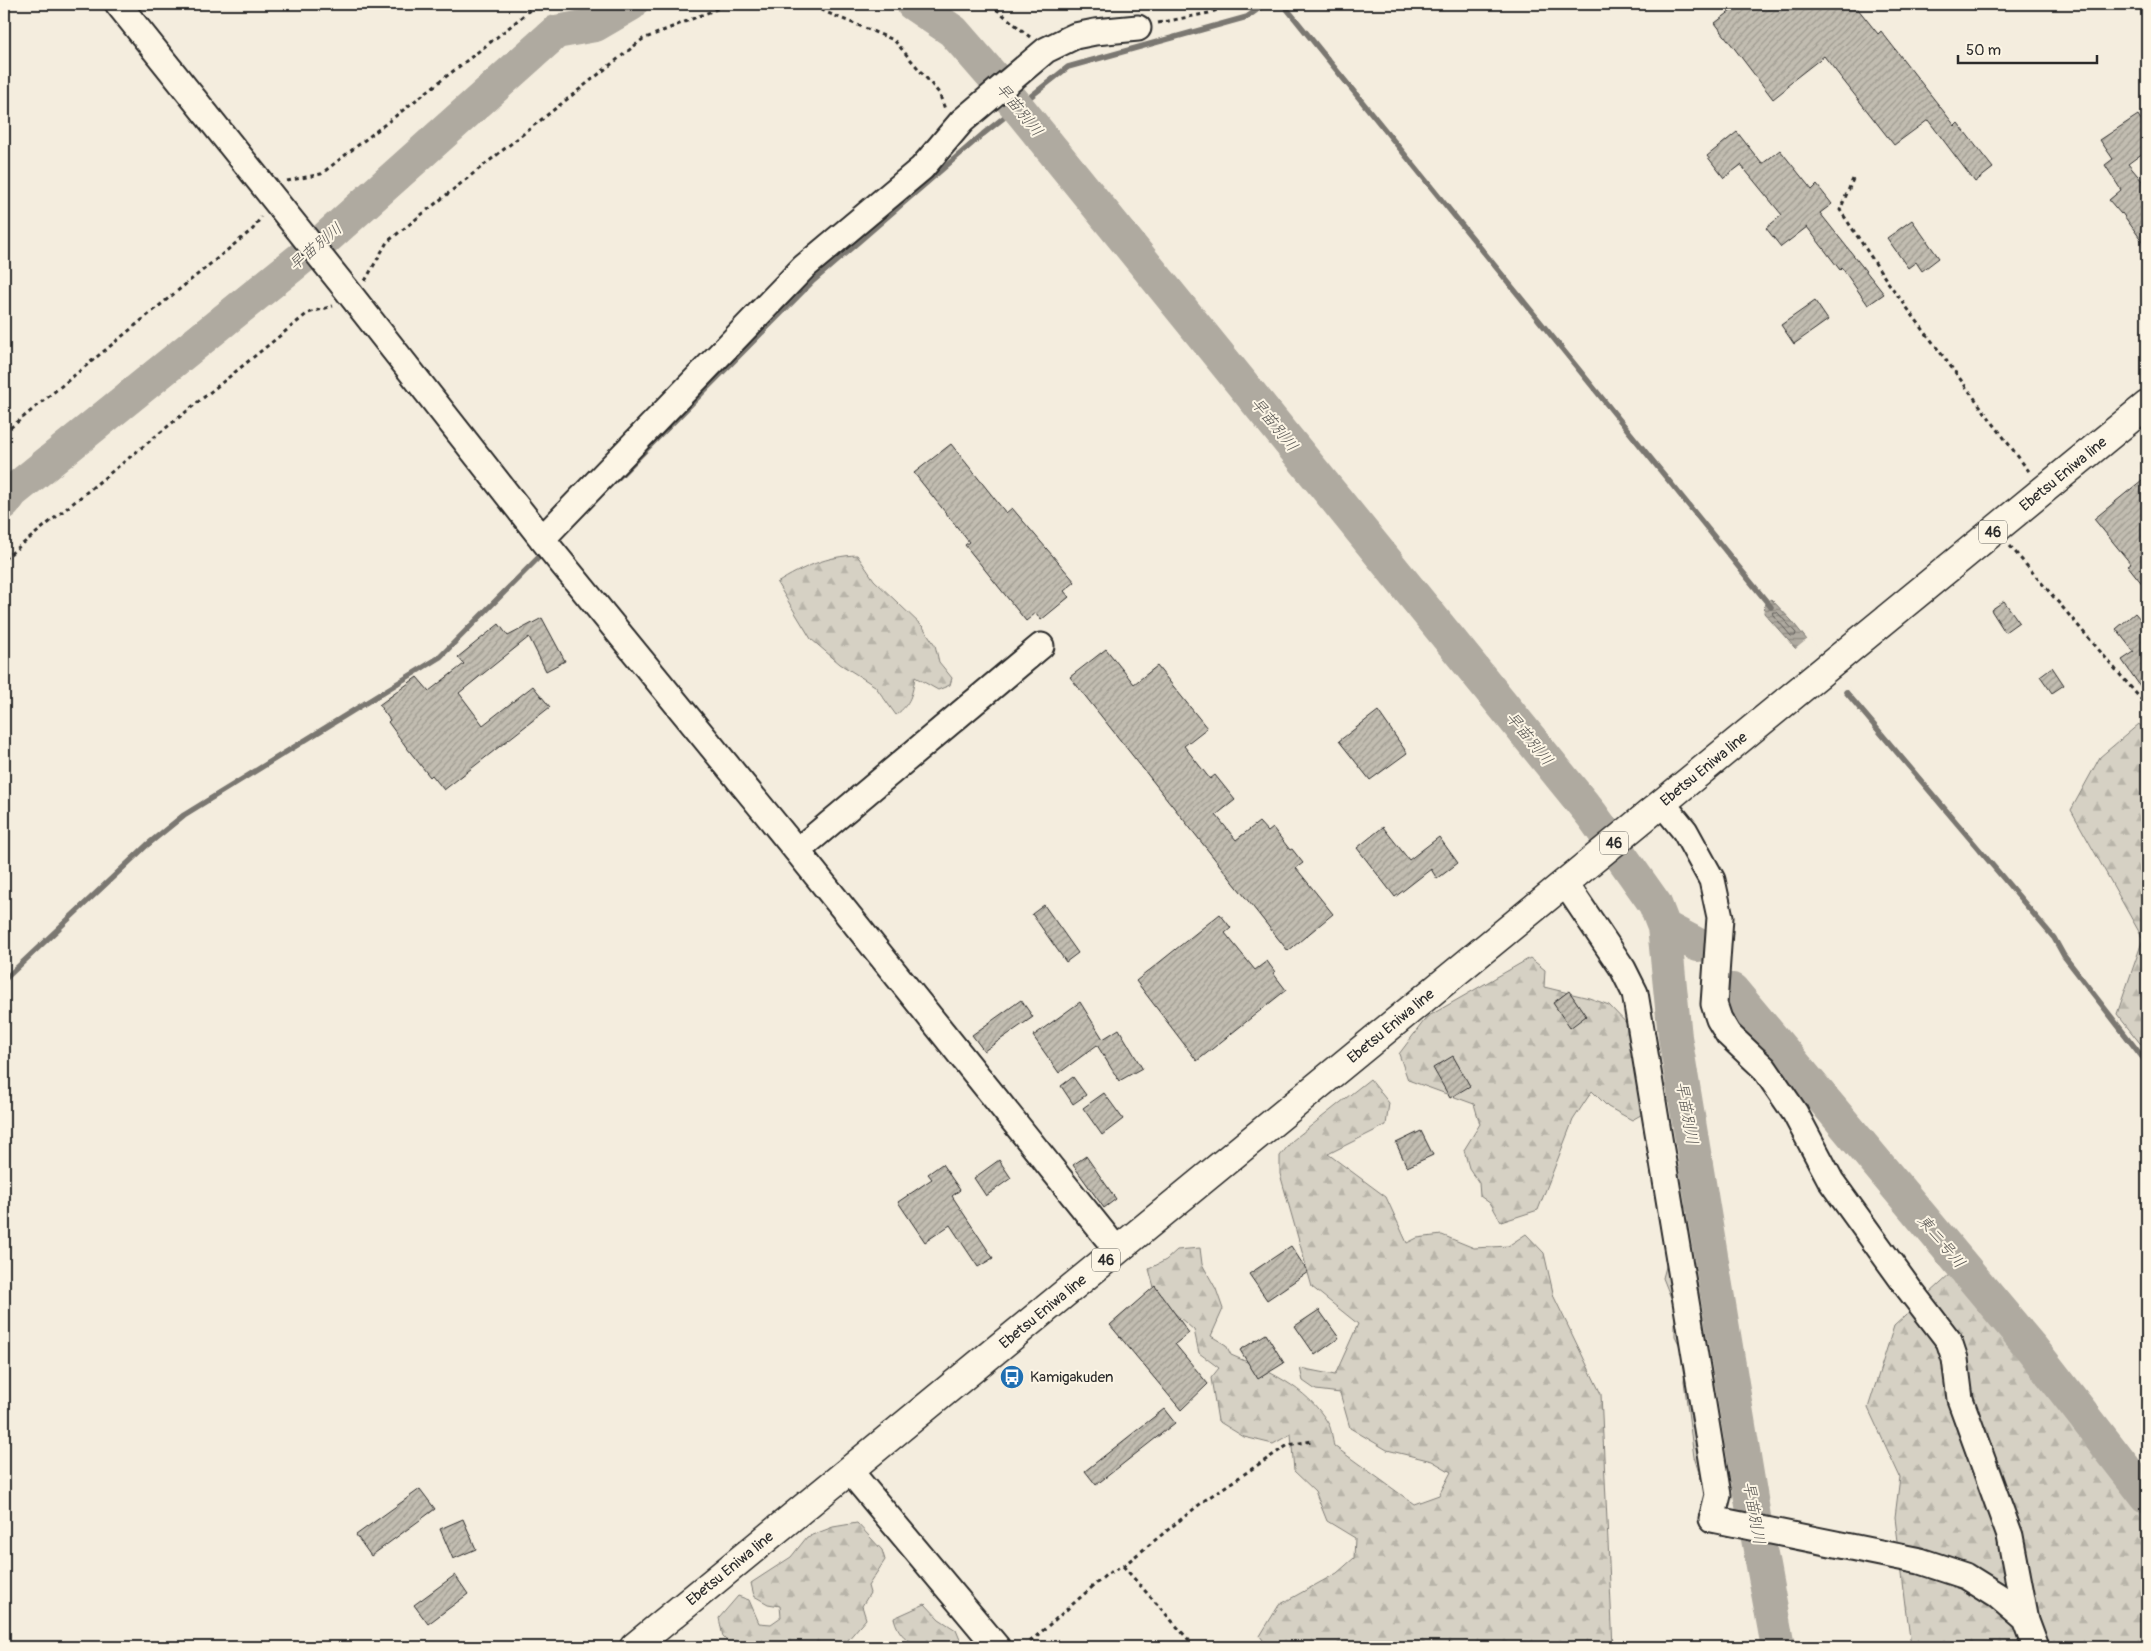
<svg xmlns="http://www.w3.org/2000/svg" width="2151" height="1651" font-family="Pangolin,'Klee One',sans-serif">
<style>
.forest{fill:url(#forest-firs);stroke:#807e78}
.water{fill:url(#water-rules);stroke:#7a7771}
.pier{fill:#f4edde}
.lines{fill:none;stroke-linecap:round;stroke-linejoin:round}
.shore{stroke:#605e5a;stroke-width:1}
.stream{stroke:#7a7771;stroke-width:5.5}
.river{stroke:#afaaa0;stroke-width:34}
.building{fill:url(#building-hatch);stroke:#2b2b2b}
.minor-casing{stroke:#2b2b2b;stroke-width:29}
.major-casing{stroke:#2b2b2b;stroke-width:31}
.path{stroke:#2b2b2b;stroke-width:3;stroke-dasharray:4 4;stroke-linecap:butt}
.minor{stroke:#fcf5e5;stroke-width:25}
.major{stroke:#fcf5e5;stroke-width:28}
.labels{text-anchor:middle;stroke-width:4;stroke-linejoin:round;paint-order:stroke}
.shield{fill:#fcf5e5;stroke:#6a6863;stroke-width:1}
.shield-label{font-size:14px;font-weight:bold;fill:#2b2b2b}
.street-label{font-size:15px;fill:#2b2b2b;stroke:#fcf5e5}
.poi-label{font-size:15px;fill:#2b2b2b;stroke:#fcf5e5;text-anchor:start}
.water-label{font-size:16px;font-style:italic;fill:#595754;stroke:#fcf5e5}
</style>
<defs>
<pattern id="forest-firs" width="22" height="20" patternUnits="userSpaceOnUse" patternTransform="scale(1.25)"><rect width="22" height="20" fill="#d6d1c4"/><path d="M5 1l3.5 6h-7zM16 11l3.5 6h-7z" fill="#b8b4a9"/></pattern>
<pattern id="water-rules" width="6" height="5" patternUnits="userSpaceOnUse" patternTransform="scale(1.25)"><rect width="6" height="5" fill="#afaaa0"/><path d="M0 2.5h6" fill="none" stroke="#8f8b83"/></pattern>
<pattern id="building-hatch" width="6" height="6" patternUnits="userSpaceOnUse" patternTransform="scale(1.25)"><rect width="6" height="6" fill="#c2bdb1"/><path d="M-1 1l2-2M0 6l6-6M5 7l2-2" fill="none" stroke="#9e9a90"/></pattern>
</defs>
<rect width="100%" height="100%" fill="#f4edde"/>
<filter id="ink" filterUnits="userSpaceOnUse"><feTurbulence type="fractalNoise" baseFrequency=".02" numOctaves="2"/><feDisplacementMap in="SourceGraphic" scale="10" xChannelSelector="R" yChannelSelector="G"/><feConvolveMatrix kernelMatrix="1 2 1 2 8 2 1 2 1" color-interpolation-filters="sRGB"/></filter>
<g filter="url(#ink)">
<!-- forest -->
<path class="forest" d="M857 555 874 580 923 627 935 645 939 662 952 678 950 685 938 690 915 677C912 695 911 703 896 715L875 686 840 664 811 639 777 583C803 567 827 556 857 555Z
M2139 724 2147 734V1052L2117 1014 2143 939 2071 810 2100 757Z
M1530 958 1545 970 1544 987 1589 998 1609 1005 1633 1030 1646 1112 1632 1120 1608 1107 1592 1091 1573 1120 1538 1210 1501 1222 1491 1204 1480 1196 1479 1183 1469 1168 1464 1150 1480 1124 1474 1104 1408 1080 1399 1054 1427 1017Z
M1370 1079 1389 1103 1386 1125 1328 1154 1386 1197 1407 1243 1417 1238 1442 1235 1474 1248 1508 1246 1526 1234 1544 1253 1554 1297 1601 1394 1613 1647H1268L1260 1636 1279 1605 1337 1573 1354 1558 1355 1538 1327 1521 1315 1491 1294 1471 1291 1434 1273 1444 1244 1437 1218 1421 1211 1378 1219 1368 1199 1353 1194 1330 1157 1298 1149 1269 1166 1260 1177 1250 1200 1248 1202 1264 1216 1289 1223 1309 1211 1336 1226 1345 1231 1355C1268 1371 1306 1386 1328 1423 1332 1429 1332 1439 1334 1446L1414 1504 1439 1495 1451 1472 1432 1461 1387 1450 1350 1428 1340 1393 1316 1390 1303 1381 1300 1368 1335 1375 1358 1324 1312 1287 1280 1174V1156L1292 1141Z
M1667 1160 1711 1191 1734 1327 1754 1488 1749 1499 1736 1488 1715 1486 1701 1479 1694 1457 1684 1381 1686 1358 1675 1336V1308L1663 1278 1674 1236C1659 1211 1650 1198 1655 1167Z
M1952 1273 2042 1367 2147 1507V1647H1911L1895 1517 1900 1477 1868 1408 1894 1326Z
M857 1523 882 1550 885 1560 868 1586 870 1593 862 1606 866 1619 847 1641 848 1647H733L723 1637 719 1618 738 1596 749 1600 759 1623 771 1624 781 1617 780 1606 768 1604 754 1596 751 1583 791 1557 807 1537 833 1527Z
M925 1604 939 1619 956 1630 963 1647C932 1647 902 1651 894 1618Z"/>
<!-- water -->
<path class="water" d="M1771 599 1791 620 1852 696 1849 698 1795 648 1764 613 1765 603Z"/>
<!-- pier -->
<path class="pier" d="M1809 638 1853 693 1846 698 1794 650Z"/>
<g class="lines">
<!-- shore -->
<path class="shore" d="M1773 612H1777L1796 633 1795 636H1791L1773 615Z"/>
<!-- stream -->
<path class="stream" d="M1283 4 1771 607
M617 479 812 282 983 134 1068 67 1247 17 1265 4
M1846 692 2054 938 2064 956 2147 1063
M4 980 147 845 184 815 440 657 545 551"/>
<!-- river -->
<path class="river" d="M913 4 953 31 994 78 1592 815 1655 904 1664 927 1675 1037 1754 1517 1778 1647
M4 503 12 492 325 239 556 32 595 25 631 4
M1664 927 1698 945
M1732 990 2033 1350 2147 1497"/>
</g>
<!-- building -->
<path class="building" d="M1740 4H1854L1878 34 1881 31 1955 126 1958 123 1993 168 1975 182 1928 120 1894 145 1824 56 1787 85 1788 87 1773 99 1715 23Z
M2138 115 2147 129V150L2128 164 2147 187V248L2122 213 2121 214 2109 200 2121 190 2105 165 2113 159 2100 140Z
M1737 132 1762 164 1780 150 1812 190 1817 185 1832 204 1820 213 1884 294 1868 305 1842 268 1840 270 1807 227 1781 247 1766 228 1782 215 1741 165 1724 178 1707 156Z
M1912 220 1939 258 1922 271 1916 262 1908 268 1887 238Z
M1815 301 1828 320 1794 344 1781 325Z
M951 444 1006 513 1012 508 1075 582 1064 591 1069 597 1041 620 1036 613 1026 621 965 545 969 542 914 473Z
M2147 476V590L2128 566 2131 564 2094 519Z
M2004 601 2019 622 2005 632 1991 610Z
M2135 613 2147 627V696L2122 660 2134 652 2116 629Z
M542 618 565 661 546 671 529 637 459 693 483 725 533 686 550 707 444 790 432 775 430 777 407 748 388 722 390 720 379 705 417 677 429 691 464 664 458 657 499 624 508 636Z
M1106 649 1134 684 1157 666 1207 728 1184 746 1210 779 1215 775 1235 800 1216 815 1236 840 1259 822 1268 832 1273 828 1290 850 1292 849 1303 863 1296 868 1333 914 1288 951 1070 677Z
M2052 667 2064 685 2052 693 2040 676Z
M1378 711 1407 753 1370 780 1339 741Z
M1383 827 1409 860 1439 837 1458 863 1437 879 1431 869 1395 897 1357 848Z
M1044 905 1078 953 1066 962 1032 914Z
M1220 914 1231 928 1225 933 1255 970 1267 961 1275 972 1273 973 1286 990 1197 1061 1136 981Z
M1569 991 1586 1016 1570 1028 1553 1003Z
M1021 1000 1033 1017 984 1051 972 1035Z
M1080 1002 1103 1039 1119 1029 1142 1068 1119 1081 1097 1045 1059 1073 1033 1036Z
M1453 1056 1470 1086 1450 1098 1433 1068Z
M1073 1077 1086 1095 1073 1104 1061 1086Z
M1104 1093 1123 1119 1102 1135 1083 1108Z
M1421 1131 1433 1155 1407 1167 1396 1143Z
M1086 1156 1116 1199 1104 1208 1073 1165Z
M999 1160 1011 1178 986 1196 974 1178Z
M942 1164 960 1190 952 1196 993 1258 978 1267 950 1225 925 1242 898 1202 932 1179 928 1174Z
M1291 1246 1308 1272 1267 1300 1249 1274Z
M1155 1286 1189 1333 1175 1344 1208 1384 1181 1410 1110 1325Z
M1319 1310 1339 1338 1315 1355 1295 1326Z
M1266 1334 1284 1363 1258 1379 1240 1350Z
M1164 1409 1175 1423 1096 1485 1085 1471Z
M420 1489 435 1509 371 1556 356 1535Z
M463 1519 476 1549 453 1559 440 1529Z
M455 1575 468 1594 428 1624 414 1605Z"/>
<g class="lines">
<!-- minor casing -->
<g class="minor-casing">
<path id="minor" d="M118 4 346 289 547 545 797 851 1117 1250
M542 539 804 267 922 168 962 121 1046 50 1075 36 1095 32 1138 28
M1662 803 1685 831 1712 880 1720 917 1714 1004 1719 1019 1728 1034 1764 1068 1795 1113 1831 1181 1909 1289 1949 1341 1955 1359 1960 1399 2010 1536 2026 1620
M797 851 1041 646
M1565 883 1623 969 1635 993 1718 1495 1712 1519 1920 1561 1966 1576 1998 1596 2026 1620 2036 1647
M849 1470 997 1647"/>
</g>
<!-- major casing -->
<g class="major-casing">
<g id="major">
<path id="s1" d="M634 1647 2147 405"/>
</g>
</g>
<!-- path -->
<path class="path" d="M806 4 894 40 939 93 945 109
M990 4 1030 37
M1158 23 1209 13 1235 4
M1853 179 1840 210 1887 281 2031 474
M287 181 321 174 506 30 537 4
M365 281 387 242 643 39 724 6 795 4
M4 433 253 229 261 217
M2010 546 2146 705
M4 559 308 313 333 306
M1123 1566 1195 1647
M1024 1647 1107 1574 1123 1566 1205 1500 1288 1445 1312 1441"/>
<!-- minor -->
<use href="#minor" class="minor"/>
<!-- major -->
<use href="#major" class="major"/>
</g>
</g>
<!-- icons -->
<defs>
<g id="bus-disc" transform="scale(1.25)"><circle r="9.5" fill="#1f6fb2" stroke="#fcf5e5"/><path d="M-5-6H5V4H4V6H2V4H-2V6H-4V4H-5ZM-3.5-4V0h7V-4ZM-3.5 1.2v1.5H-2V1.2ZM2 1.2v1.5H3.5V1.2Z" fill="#fff"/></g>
</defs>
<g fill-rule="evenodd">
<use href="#bus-disc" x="1012" y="1377"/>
</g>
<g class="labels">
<!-- shield labels -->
<g class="shield">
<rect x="1979" y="520.5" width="28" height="23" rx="4"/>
<rect x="1600" y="831.5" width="28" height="23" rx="4"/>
<rect x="1092" y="1248.5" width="28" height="23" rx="4"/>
</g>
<g class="shield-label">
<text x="1993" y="537">46</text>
<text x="1614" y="848">46</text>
<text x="1106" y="1265">46</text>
</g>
<!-- street labels -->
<g class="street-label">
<text dy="5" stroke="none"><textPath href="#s1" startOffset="1849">Ebetsu Eniwa line</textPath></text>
<text dy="5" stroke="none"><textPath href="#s1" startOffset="1384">Ebetsu Eniwa line</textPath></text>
<text dy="5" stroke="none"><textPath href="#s1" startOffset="979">Ebetsu Eniwa line</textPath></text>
<text dy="5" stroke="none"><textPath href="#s1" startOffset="529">Ebetsu Eniwa line</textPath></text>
<text dy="5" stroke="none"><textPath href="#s1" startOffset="124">Ebetsu Eniwa line</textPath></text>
</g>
<!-- poi labels -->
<g class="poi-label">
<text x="1030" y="1382">Kamigakuden</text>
</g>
<!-- water labels -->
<g class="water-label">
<text transform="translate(1020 109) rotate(51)" y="6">早苗別川</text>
<text transform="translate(315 246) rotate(-40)" y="6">早苗別川</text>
<text transform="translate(1275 424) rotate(51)" y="6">早苗別川</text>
<text transform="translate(1530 738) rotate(51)" y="6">早苗別川</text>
<text transform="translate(1688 1113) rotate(80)" y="6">早苗別川</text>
<text transform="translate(1942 1241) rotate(50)" y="6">東二号川</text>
<text transform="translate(1755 1513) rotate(80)" y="6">早苗別川</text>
</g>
</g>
<!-- margin -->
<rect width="2151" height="1651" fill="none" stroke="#fcf5e5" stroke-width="20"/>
<rect x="10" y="10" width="2131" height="1631" fill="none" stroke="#2b2b2b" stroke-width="2" filter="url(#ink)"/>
<!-- scale -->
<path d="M1958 55v8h139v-8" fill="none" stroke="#2b2b2b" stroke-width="2.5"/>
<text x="1966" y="55" font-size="15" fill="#2b2b2b" stroke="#fcf5e5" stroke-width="4" paint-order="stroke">50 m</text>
</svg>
